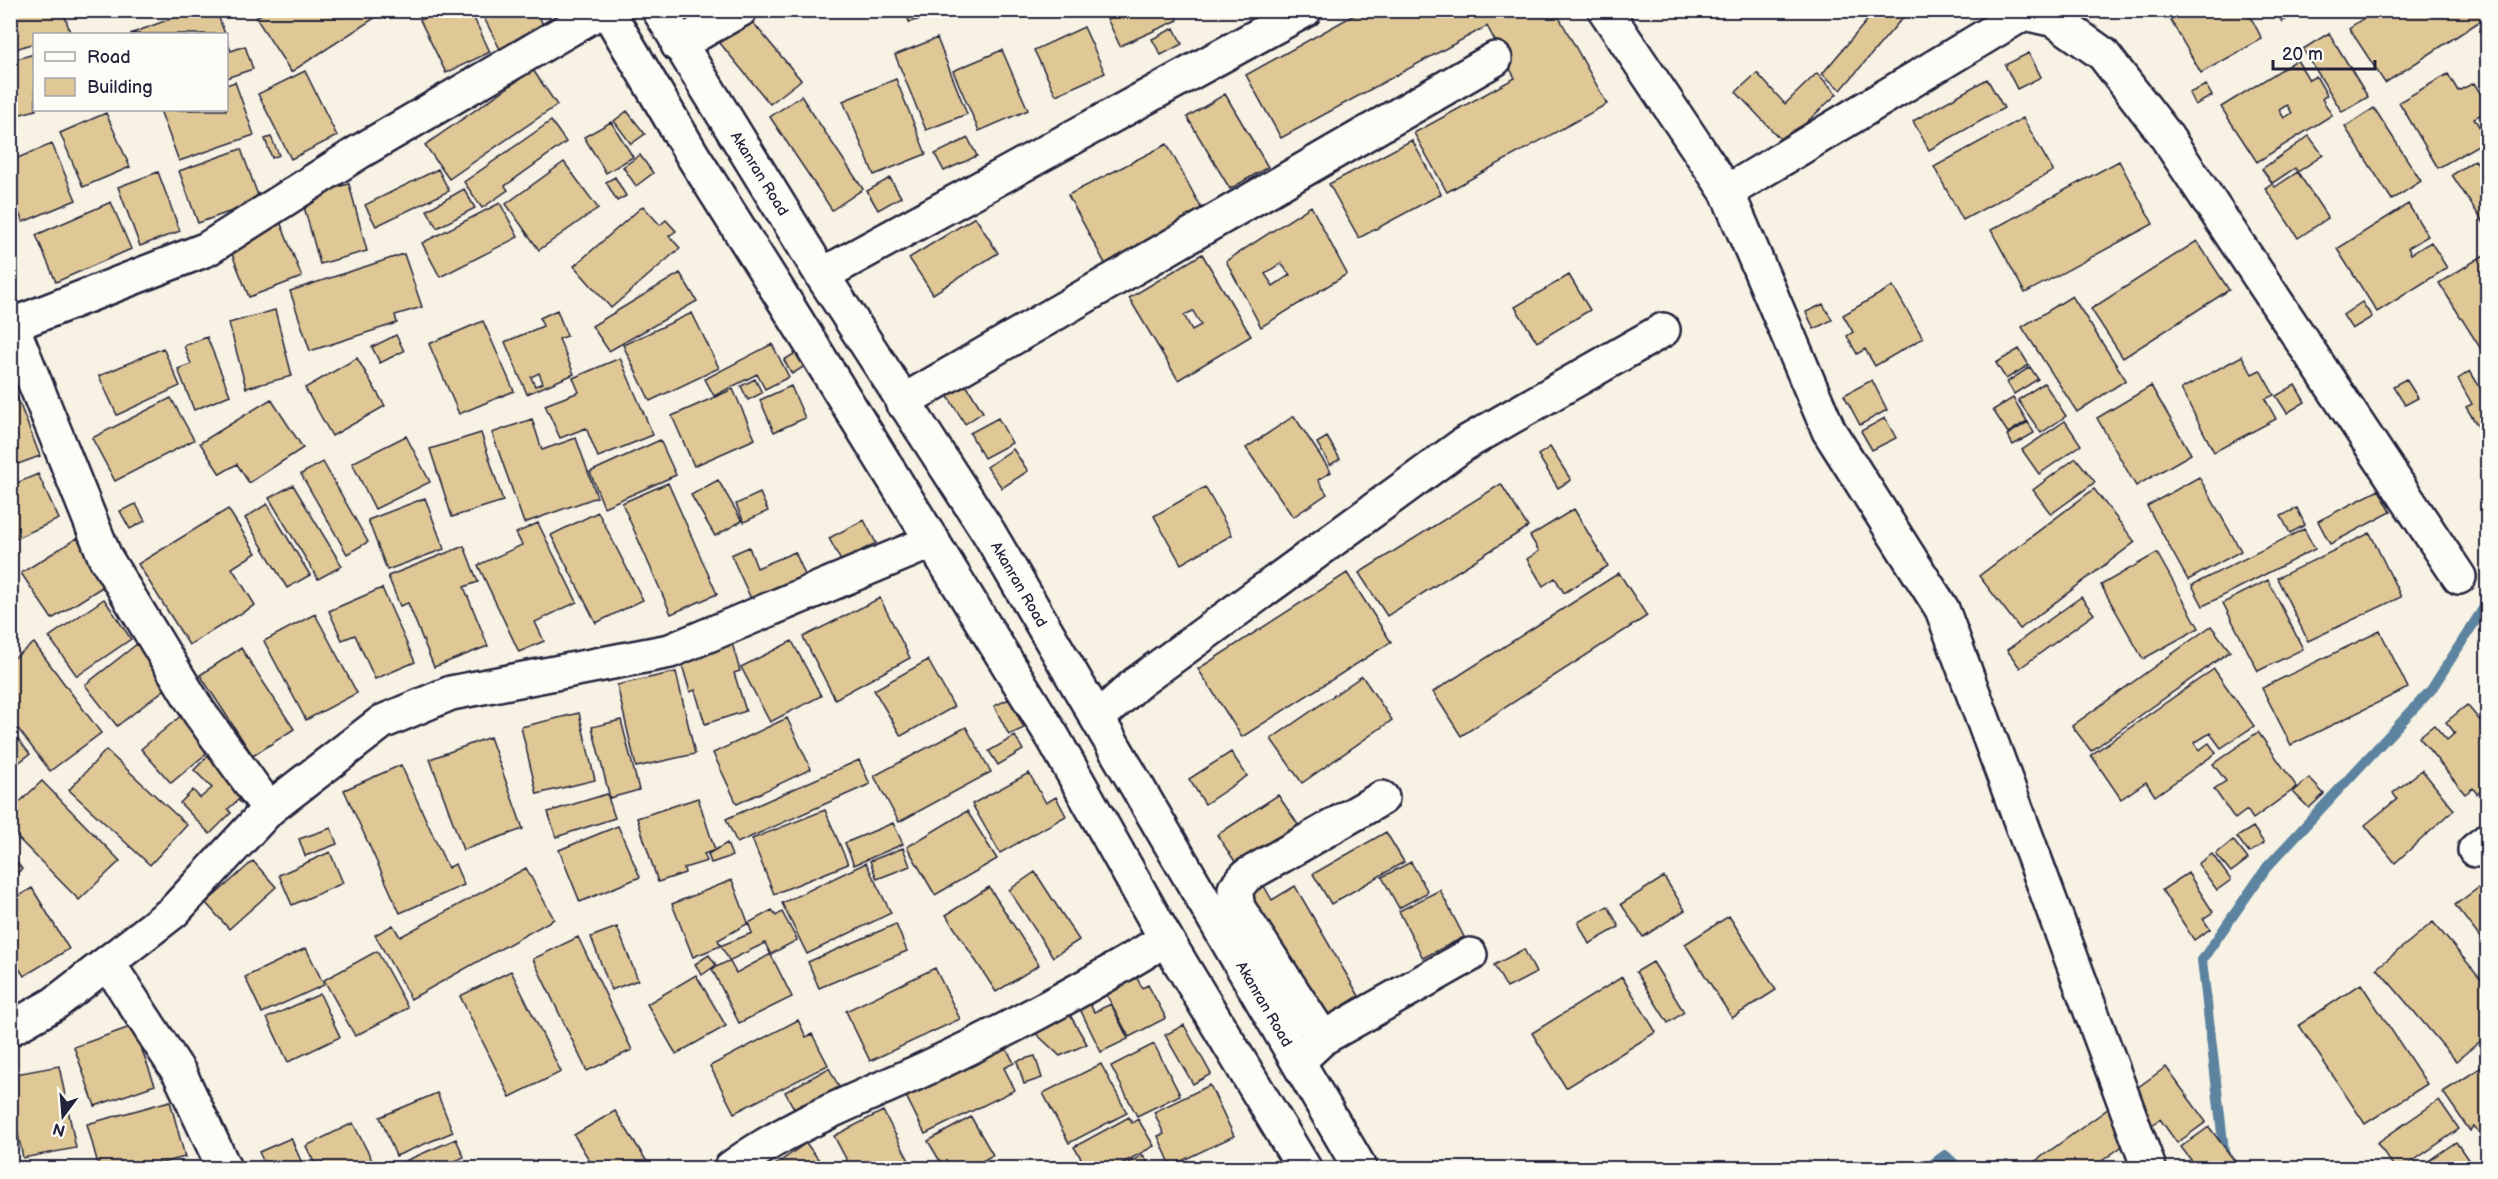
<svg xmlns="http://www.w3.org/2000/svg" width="2498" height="1179" font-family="'Balsamiq Sans',sans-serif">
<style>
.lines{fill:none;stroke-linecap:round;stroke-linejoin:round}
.stream{stroke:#5b839f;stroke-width:10}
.building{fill:#dfc896;stroke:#22223b;stroke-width:1.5;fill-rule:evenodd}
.minor-casing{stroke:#22223b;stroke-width:38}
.major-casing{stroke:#22223b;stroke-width:38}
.minor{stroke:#fdfcf7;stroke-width:33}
.major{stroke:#fdfcf7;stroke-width:33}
.labels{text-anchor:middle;stroke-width:6;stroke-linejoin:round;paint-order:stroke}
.street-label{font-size:15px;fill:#22223b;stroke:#fdfcf7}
</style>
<rect width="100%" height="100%" fill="#f7f2e4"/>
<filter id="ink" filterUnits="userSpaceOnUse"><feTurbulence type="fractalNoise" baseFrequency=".0167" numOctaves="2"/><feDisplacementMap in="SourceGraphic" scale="12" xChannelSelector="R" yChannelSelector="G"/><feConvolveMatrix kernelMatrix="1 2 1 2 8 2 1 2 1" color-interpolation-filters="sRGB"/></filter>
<g filter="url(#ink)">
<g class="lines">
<!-- stream -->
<path class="stream" d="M1927 1168 1945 1155 1959 1168
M2226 1168 2202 960 2267 867 2431 690 2488 601"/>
</g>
<!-- building -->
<path class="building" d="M63 10 70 32 34 34V43L10 51V11Z
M194 10H216L225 34H130Z
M267 10H387L291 72 256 18Z
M439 10H470L490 52 446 73 420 20Z
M480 10H536L544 27 500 49Z
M906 10H957L909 22Z
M1103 10H1174L1178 20 1120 46Z
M1363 10H1555L1607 104 1447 192 1414 133 1515 78 1487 26 1281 138 1246 75Z
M1876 10H1899L1905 15 1841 90 1822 74Z
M2187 10H2247L2262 39 2201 73 2170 19Z
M2275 10H2290L2293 15 2282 22Z
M2376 10H2488V16L2385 83 2349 28Z
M745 13 801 80 770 104 715 37Z
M1084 27 1105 73 1056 95 1034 50Z
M1174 28 1182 44 1161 55 1152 39Z
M2329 33 2368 97 2342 112 2303 49Z
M937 38 967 114 926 130 895 55Z
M226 39 231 51 245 46 253 69 226 78Z
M1002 50 1028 110 979 131 953 71Z
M2029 53 2041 77 2017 89 2005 65Z
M34 54 36 110 10 117V61Z
M2297 60 2309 80 2316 76 2327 95 2322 99 2332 115 2257 162 2221 107ZM2287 105 2292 113 2284 118 2279 110Z
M533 70 557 105 449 179 425 145Z
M305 71 337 136 291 159 258 94Z
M1757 73 1785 104 1817 73 1837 94 1784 143 1736 92Z
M2448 74 2458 91 2474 83 2488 106V111L2474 118 2487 140 2438 168 2399 102Z
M896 79 926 154 874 175 843 101Z
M1987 79 2004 108 1929 150 1913 121Z
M235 82 254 135 179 161 160 110H226V85Z
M2206 85 2212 96 2195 105 2189 93Z
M1225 94 1268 167 1230 189 1187 117Z
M801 96 863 189 832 210 770 117Z
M2374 108 2421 181 2392 200 2345 127Z
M627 111 645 134 631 144 614 121Z
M106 113 130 167 83 187 60 133Z
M2023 118 2053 171 1963 220 1934 167Z
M551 121 566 142 505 186 508 190 482 208 464 182Z
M611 122 633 157 606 173 584 137Z
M2309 136 2323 155 2275 187 2262 169Z
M271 137 279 155 272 158 265 139Z
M968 138 977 156 944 171 935 154Z
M1412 140 1441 194 1359 238 1329 184Z
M52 144 76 200 23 222 10 193V161Z
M1167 144 1206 217 1108 269 1068 195Z
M241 149 260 201 198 223 179 171Z
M640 155 653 173 636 186 623 167Z
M2475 160 2488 176V223L2485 225 2452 175Z
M2119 161 2153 224 2025 293 1991 230Z
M564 162 598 208 539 250 506 204Z
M2295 168 2328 218 2298 238 2265 188Z
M438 169 449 191 376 226 365 205Z
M158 172 180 231 140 246 118 187Z
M615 177 626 196 617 201 606 182Z
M890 178 901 197 878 210 867 191Z
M349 184 367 251 320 264 301 196Z
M464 189 475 208 437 228 427 210Z
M111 202 131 249 56 282 36 235Z
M500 203 518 237 440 277 422 243Z
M2408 204 2428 236 2408 248 2411 254 2431 242 2447 268 2377 312 2337 249Z
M643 206 660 225 666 220 676 231 669 236 680 248 611 308 574 266Z
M1311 206 1347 274 1261 327 1226 261ZM1281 263 1290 275 1273 286 1265 274Z
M975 217 998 253 933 294 909 258Z
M279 219 302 277 249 297 226 239Z
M2197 241 2229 290 2123 358 2091 309Z
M404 254 422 307 395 315 397 323 310 351 290 291Z
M1202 254 1251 336 1178 380 1129 298ZM1193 311 1201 325 1192 330 1184 315Z
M2484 255 2488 260V351L2484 354 2439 283Z
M680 273 697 301 609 351 592 326Z
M1569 275 1590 310 1537 342 1515 307Z
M1893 286 1923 338 1875 366 1865 349 1857 354 1847 336 1853 332 1843 315Z
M2072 296 2126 380 2077 412 2022 327Z
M2362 302 2372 317 2352 329 2343 315Z
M1823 304 1832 320 1814 329 1806 312Z
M275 310 292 376 246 388 229 323Z
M557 310 567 336 559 339 574 374 527 394 505 342 543 326 540 318ZM539 373 543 383 535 386 531 377Z
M692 313 719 368 650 401 623 345Z
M483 321 514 391 459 414 429 344Z
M396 335 404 351 380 363 372 347Z
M207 337 230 395 194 410 178 369 191 364 184 346Z
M772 344 789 377 765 389 757 374 714 396 705 379Z
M163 348 180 386 117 415 99 376Z
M2019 349 2029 365 2006 379 1996 363Z
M797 352 805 366 792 374 784 360Z
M2242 356 2252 374 2260 370 2274 395 2265 399 2276 419 2214 452 2181 389Z
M357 358 385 406 332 436 305 388Z
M620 358 653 435 598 457 586 428 560 438 545 405 579 392 573 378Z
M2030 367 2038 379 2014 394 2007 382Z
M2470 371 2488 401V430L2482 433 2466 407 2472 404 2458 379Z
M755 379 762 393 748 400 741 386Z
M2406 379 2418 398 2405 405 2393 386Z
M1872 380 1887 410 1860 425 1844 395Z
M965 383 983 412 965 424 947 395Z
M2044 383 2066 416 2041 433 2018 400Z
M2295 385 2305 402 2287 413 2276 396Z
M791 386 805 418 774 432 760 400Z
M2151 386 2191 454 2136 486 2097 418Z
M733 389 755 439 694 466 672 416Z
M17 397 40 456 10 467V400Z
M171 398 194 440 115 481 92 438Z
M2013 398 2027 421 2008 433 1993 410Z
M271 399 303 448 249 483 237 464 220 474 200 443Z
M1294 416 1331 472 1318 480 1327 494 1293 517 1246 448Z
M998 418 1012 443 984 458 970 433Z
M1885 418 1896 438 1872 450 1861 431Z
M532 419 542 450 576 438 597 497 524 523 492 433Z
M2065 421 2081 445 2039 474 2022 450Z
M2028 422 2034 433 2013 445 2007 435Z
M481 433 503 501 452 517 430 449Z
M406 436 430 482 375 509 352 463Z
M1327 437 1340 459 1330 465 1317 443Z
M660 440 676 475 604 507 590 472Z
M1550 447 1571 480 1558 488 1538 455Z
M1013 449 1028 471 1002 488 987 467Z
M2076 458 2095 482 2051 514 2033 490Z
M323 462 368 542 347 554 301 474Z
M38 474 59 519 10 541V486Z
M2199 477 2241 551 2188 580 2147 506Z
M718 480 742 521 715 536 691 495Z
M668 483 717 594 671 614 622 503Z
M1501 484 1528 527 1387 616 1359 573Z
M293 485 342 566 318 579 269 498Z
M1205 487 1232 535 1181 564 1154 516Z
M2094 489 2135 542 2020 629 1979 576Z
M2379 490 2391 512 2330 544 2318 521Z
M760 493 768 511 744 522 736 504Z
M425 498 444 549 387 570 368 520Z
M136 504 145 521 130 529 120 511Z
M267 504 310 575 287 588 245 518Z
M2297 508 2305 525 2290 533 2281 516Z
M228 509 256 553 232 568 255 605 189 645 138 564Z
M1574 509 1608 566 1564 593 1555 578 1543 586 1527 559 1539 551 1530 536Z
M598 512 643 600 596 623 551 535Z
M864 520 876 543 841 561 829 538Z
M538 523 577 602 535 622 544 641 519 652 478 565 522 545 516 533Z
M2304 529 2315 549 2203 606 2192 585Z
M2370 533 2401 597 2308 641 2277 578Z
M77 538 107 584 52 619 21 573Z
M464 546 478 582 464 587 488 646 434 667 408 603 400 606 388 576Z
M749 547 757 568 795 552 806 577 752 601 731 555Z
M2157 553 2199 628 2143 659 2101 585Z
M1347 573 1391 642 1242 737 1198 669Z
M1619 573 1647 616 1461 736 1433 692Z
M2268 580 2303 649 2258 671 2223 603Z
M382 588 415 662 375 679 355 635 342 640 329 611Z
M2081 597 2094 614 2020 668 2007 650Z
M880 598 910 658 835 699 803 637Z
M104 599 131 639 77 676 49 637Z
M315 614 357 693 306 720 264 641Z
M2211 626 2230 651 2091 751 2072 726Z
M2380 631 2408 688 2291 745 2262 688Z
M792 641 821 696 770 722 741 667Z
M34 643 101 733 50 771 10 718V661Z
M732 643 740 671 734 673 746 711 705 724 695 690 690 692 680 658Z
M137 644 169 686 117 726 85 685Z
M241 648 294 729 253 756 200 675Z
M928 660 954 707 901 736 874 690Z
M2214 669 2254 726 2221 748 2210 733 2194 743 2199 750 2209 743 2216 753 2155 796 2146 782 2121 799 2091 755Z
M676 672 695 754 636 767 617 685Z
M1362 676 1392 720 1302 783 1271 739Z
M1009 699 1024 728 1009 735 994 706Z
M2467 705 2488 730V786L2477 794 2473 788 2465 794 2419 737 2434 725 2447 740 2455 733 2446 722Z
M579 713 595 780 537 794 521 727Z
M183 714 212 749 171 783 141 749Z
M787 718 811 769 737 804 713 753Z
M621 720 639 790 610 798 592 727Z
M966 727 991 772 899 822 874 776Z
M10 729 30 754 10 769Z
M2258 732 2297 787 2253 819 2247 810 2235 819 2214 789 2226 781 2213 764Z
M1015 736 1023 750 998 765 989 751Z
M490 737 523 829 463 850 430 759Z
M106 750 187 825 150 865 69 790Z
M212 752 252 793 241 803 238 800 228 809 231 813 210 834 180 803 193 790 200 798 212 788 194 770Z
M1231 752 1247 776 1205 804 1189 779Z
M859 760 870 784 737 843 726 819Z
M401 765 448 868 455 864 464 885 400 913 344 790Z
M2422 770 2454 810 2395 863 2365 825 2397 799 2393 793Z
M1029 773 1046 803 1056 797 1066 816 1000 853 972 804Z
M2309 778 2324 794 2309 808 2293 792Z
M42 781 120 861 79 900 10 830V811Z
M607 794 615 818 556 837 548 812Z
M1278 795 1301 829 1240 869 1217 835Z
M698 798 715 850 704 854 707 861 684 868 685 873 658 882 637 818Z
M825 810 848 864 774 894 752 839Z
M967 811 997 859 935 895 907 847Z
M893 823 903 844 854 865 845 843Z
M618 826 640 877 580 902 559 850Z
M2253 827 2264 843 2249 853 2237 837Z
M331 828 337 844 305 856 299 839Z
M1386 832 1404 862 1331 904 1313 874Z
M2233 840 2248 859 2231 872 2216 854Z
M727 843 732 856 711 863 708 854Z
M903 848 910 866 877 879 870 861Z
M330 852 343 883 292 905 279 875Z
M10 854 22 869 10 878Z
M2212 854 2231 880 2217 890 2198 864Z
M253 861 276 887 229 929 206 903Z
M1411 862 1428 892 1399 908 1382 877Z
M866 863 891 913 807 954 782 903Z
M526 868 554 919 411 999 375 935 393 925 400 937Z
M1035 872 1079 940 1053 957 1009 890Z
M2188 873 2213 912 2203 919 2210 929 2194 940 2162 890Z
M1664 877 1685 910 1643 937 1621 904Z
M732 880 752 933 693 957 672 904Z
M2488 881V948L2455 905Z
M1264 886 1272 900 1295 886 1359 996 1322 1019 1249 895Z
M989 887 1039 965 996 992 946 915Z
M32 888 69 949 24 976 10 955V901Z
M1440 890 1464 937 1423 958 1399 911Z
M1608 906 1619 927 1589 944 1578 922Z
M772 910 776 916 782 912 797 940 736 973 718 940Z
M1729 916 1776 990 1732 1018 1685 944Z
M2433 922 2488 987V1035L2456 1061 2377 968Z
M896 924 907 951 819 988 808 962Z
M617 927 638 980 611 990 591 937Z
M578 937 632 1050 587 1071 533 959Z
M765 943 792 997 739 1023 712 969Z
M306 948 324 985 262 1013 245 977Z
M1524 949 1536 973 1507 988 1494 965Z
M377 951 408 1008 355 1036 324 980Z
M709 955 716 965 702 975 695 964Z
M1653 962 1684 1012 1668 1023 1636 972Z
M935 968 960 1019 870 1061 846 1011Z
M511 971 561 1072 510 1097 460 996Z
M1134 972 1142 988 1148 985 1166 1018 1129 1037 1103 988Z
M696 975 726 1026 676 1054 647 1004Z
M1622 977 1656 1032 1566 1088 1532 1033Z
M2361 984 2427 1084 2365 1124 2299 1025Z
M320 994 340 1037 288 1062 267 1018Z
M1089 1002 1094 1012 1111 1004 1128 1039 1101 1052 1079 1007Z
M1067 1010 1087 1044 1060 1056 1030 1028Z
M798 1020 806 1037 812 1034 828 1065 734 1113 710 1066Z
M1184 1025 1211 1074 1193 1084 1165 1035Z
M133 1026 155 1085 95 1106 74 1047Z
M1004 1044 1014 1063 1004 1068 1015 1090 925 1134 904 1092Z
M1154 1044 1180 1095 1137 1116 1111 1066Z
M1035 1056 1042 1078 1024 1084 1017 1061Z
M2488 1063V1146L2474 1127 2470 1131 2443 1092Z
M1101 1064 1127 1113 1069 1143 1043 1093Z
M59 1066 76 1148 23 1158 10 1096V1075Z
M2166 1067 2206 1122 2177 1143 2160 1119 2092 1168H2026Z
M829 1068 839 1087 796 1112 785 1092Z
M1210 1085 1234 1136 1171 1166 1158 1136 1164 1134 1154 1112Z
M437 1093 453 1132 396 1156 380 1117Z
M2439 1100 2459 1129 2403 1168H2395L2377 1143Z
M170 1101 185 1157 142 1168H99L87 1124Z
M615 1111 651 1168H594L574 1135Z
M883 1111 913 1168H851L834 1136Z
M971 1117 993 1155 970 1168H944L928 1141Z
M1129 1117 1132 1123 1138 1119 1154 1146 1114 1168H1087L1074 1147Z
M353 1123 376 1168H317L306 1146Z
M2209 1127 2240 1168H2197L2181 1147Z
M291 1138 304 1168H262L266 1167 259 1152Z
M456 1139 464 1157 440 1168H389Z
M2456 1142 2474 1168H2418Z
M806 1143 825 1168H771Z
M1143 1155 1151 1168H1119Z"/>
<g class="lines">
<!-- minor casing -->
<g class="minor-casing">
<path id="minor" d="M1605 10 1727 192 1829 431 1942 609 2149 1168
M678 45 740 10
M1727 192 2024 13 2055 20 2103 54 2164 133 2459 577
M822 275 1305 10
M10 321 105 557 199 712 269 809
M12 325 207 249 359 152 602 10
M902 402 1495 59
M1098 718 1137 683 1464 444 1663 330
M2475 850 2488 840
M108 963 180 1074 224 1168
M10 1029 54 1004 173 912 269 809 382 722 451 693 670 651 933 541
M1323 1038 1238 908 1235 889 1246 876 1382 798
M1308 1052 1323 1038 1470 955
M731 1168C790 1124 863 1098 929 1067 1010 1029 1090 986 1166 939"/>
</g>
<!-- major casing -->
<g class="major-casing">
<g id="major">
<path d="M607 10 693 156 787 305 1054 739 1166 939 1304 1168"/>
<path id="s1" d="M659 10 822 275 989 533 1360 1168"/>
</g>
</g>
<!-- minor -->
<use href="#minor" class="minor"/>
<!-- major -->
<use href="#major" class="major"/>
</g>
</g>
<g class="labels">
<!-- street labels -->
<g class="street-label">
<text dy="5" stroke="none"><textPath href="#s1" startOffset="192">Akanran Road</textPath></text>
<text dy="5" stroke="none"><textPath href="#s1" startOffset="678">Akanran Road</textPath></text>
<text dy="5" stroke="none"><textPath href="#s1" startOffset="1164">Akanran Road</textPath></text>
</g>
</g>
<!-- margin -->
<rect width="2498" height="1179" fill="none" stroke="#fdfcf7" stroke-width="36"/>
<rect x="18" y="18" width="2462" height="1143" fill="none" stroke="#22223b" stroke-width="2" filter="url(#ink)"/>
<!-- legend -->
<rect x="33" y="33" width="195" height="78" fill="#fdfcf7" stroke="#a5a5ac" stroke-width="1.5"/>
<rect x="45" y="52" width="30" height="9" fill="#fdfcf7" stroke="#a5a5ac" stroke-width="1.5"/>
<text x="87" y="63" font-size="18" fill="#22223b">Road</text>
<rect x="45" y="78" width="30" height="18" fill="#dfc896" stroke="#a5a5ac" stroke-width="1.5"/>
<text x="87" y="93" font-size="18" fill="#22223b">Building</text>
<!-- north arrow -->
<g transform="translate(63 1116) rotate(196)" stroke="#fdfcf7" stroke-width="4.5" paint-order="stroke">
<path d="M0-4.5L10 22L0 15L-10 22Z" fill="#22223b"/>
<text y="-9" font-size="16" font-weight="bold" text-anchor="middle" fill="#22223b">N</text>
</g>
<!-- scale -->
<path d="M2273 60v9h102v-9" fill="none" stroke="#22223b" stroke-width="3"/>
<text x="2282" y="60" font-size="18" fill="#22223b" stroke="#fdfcf7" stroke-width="4.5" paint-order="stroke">20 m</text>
</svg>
